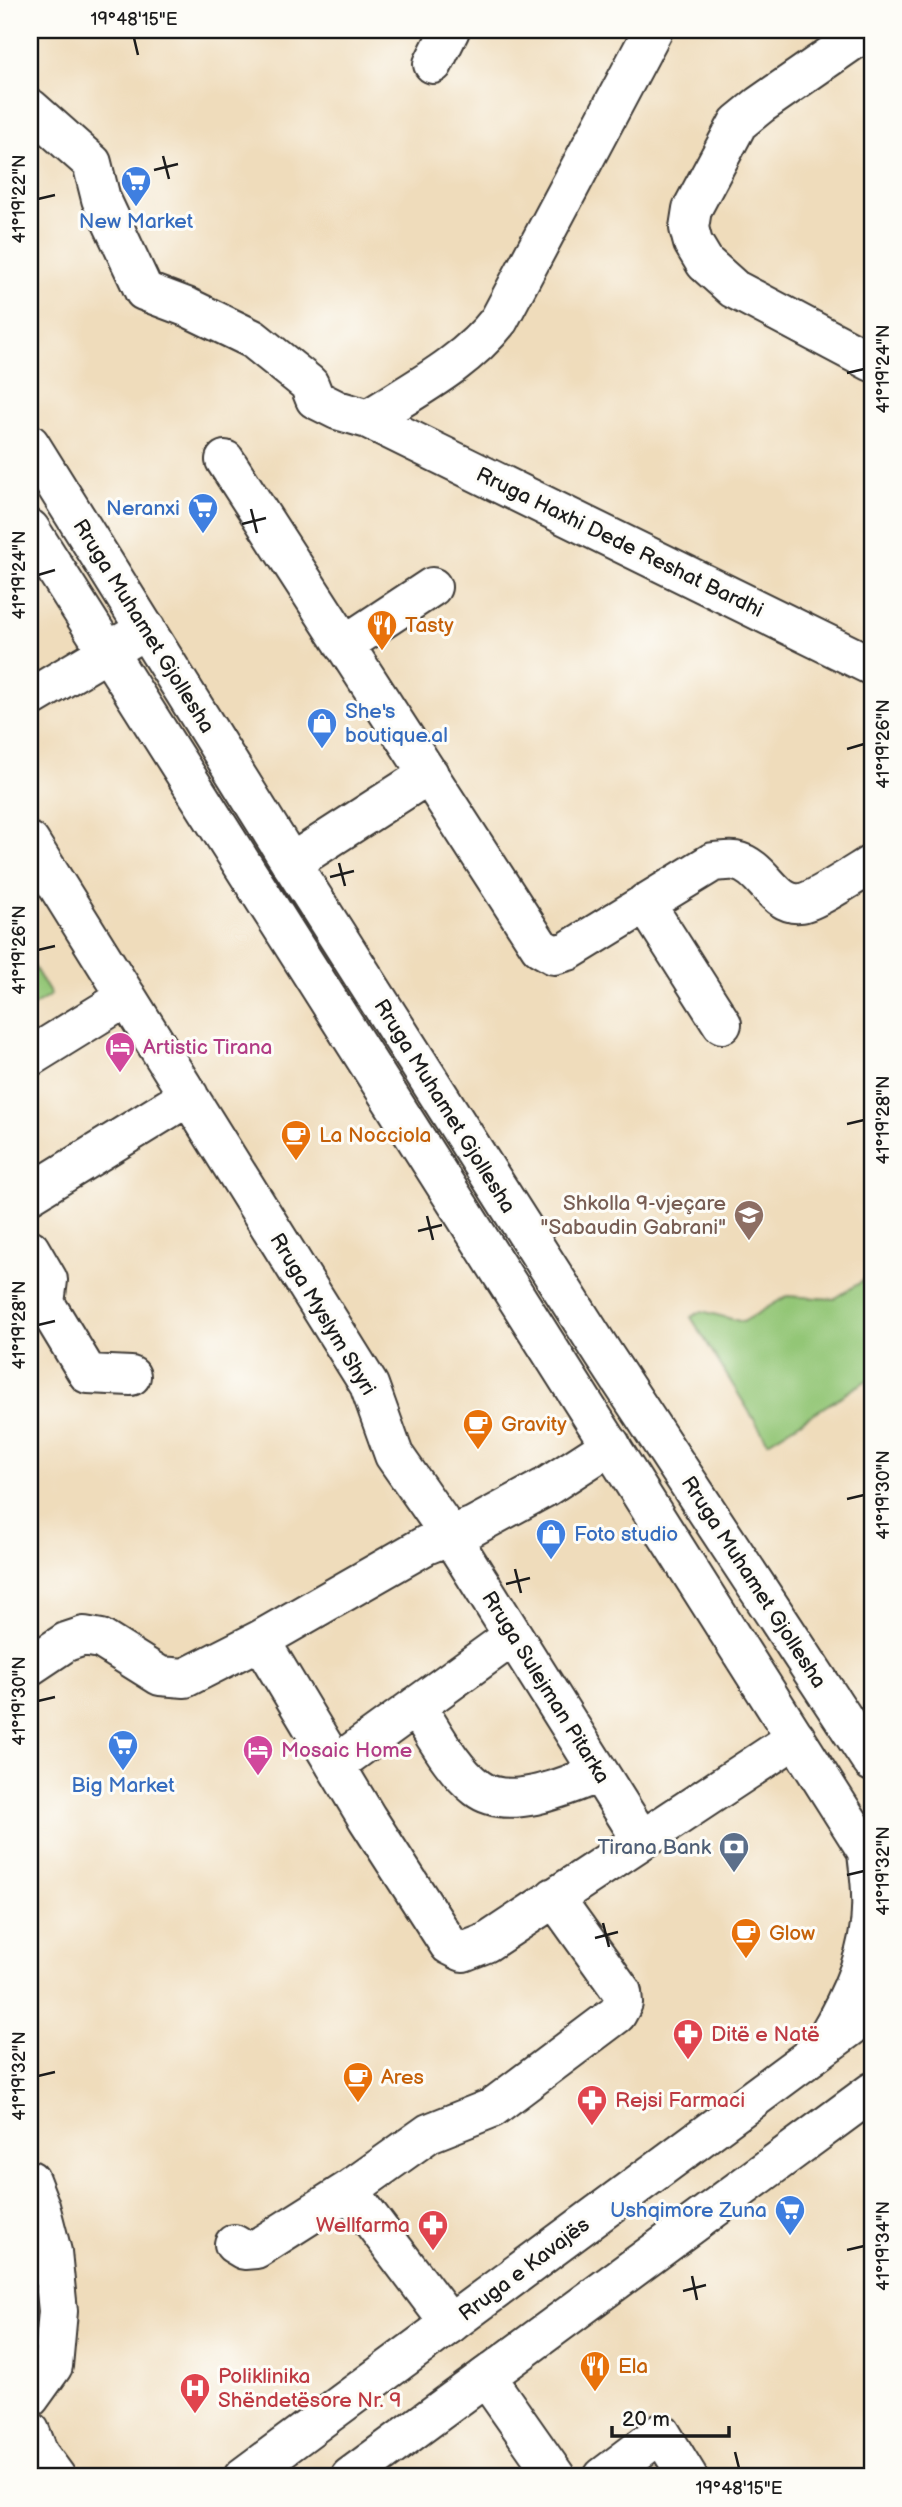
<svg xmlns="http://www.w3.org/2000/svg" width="902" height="2507" font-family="'Balsamiq Sans',sans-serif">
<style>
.green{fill:#93c676;stroke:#587149;stroke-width:2}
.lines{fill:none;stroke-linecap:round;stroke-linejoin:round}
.minor-casing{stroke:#3c3934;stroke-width:42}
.major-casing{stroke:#3c3934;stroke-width:42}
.minor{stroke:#fff;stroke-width:38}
.major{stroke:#fff;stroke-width:38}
.ticks{fill:none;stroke:#1c1c1c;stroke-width:2.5}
.labels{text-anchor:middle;stroke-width:6;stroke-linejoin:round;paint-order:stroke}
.shop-label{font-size:21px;fill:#366cbe;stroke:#fdfcf7}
.street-label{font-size:21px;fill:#1c1c1c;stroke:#fdfcf7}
.food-label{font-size:21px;fill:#c56008;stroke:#fdfcf7;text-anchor:start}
.hotel-label{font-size:21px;fill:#b23c85;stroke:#fdfcf7;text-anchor:start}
.education-label{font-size:21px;fill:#785e54;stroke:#fdfcf7;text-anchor:end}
.service-label{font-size:21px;fill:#4e5e75;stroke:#fdfcf7;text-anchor:end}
.health-label{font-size:21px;fill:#be3a42;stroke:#fdfcf7;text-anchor:start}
.neatline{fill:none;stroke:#1c1c1c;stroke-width:2.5}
.ticks-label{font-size:18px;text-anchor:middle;fill:#1c1c1c}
</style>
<rect width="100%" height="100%" fill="#fdfcf7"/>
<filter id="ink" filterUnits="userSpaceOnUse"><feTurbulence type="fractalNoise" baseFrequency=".0143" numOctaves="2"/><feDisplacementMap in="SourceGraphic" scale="14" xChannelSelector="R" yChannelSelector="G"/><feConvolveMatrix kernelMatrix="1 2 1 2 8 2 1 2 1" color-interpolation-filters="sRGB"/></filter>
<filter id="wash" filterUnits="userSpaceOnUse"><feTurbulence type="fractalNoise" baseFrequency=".00686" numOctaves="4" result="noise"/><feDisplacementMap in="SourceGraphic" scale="28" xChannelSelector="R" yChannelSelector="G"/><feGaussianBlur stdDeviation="1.57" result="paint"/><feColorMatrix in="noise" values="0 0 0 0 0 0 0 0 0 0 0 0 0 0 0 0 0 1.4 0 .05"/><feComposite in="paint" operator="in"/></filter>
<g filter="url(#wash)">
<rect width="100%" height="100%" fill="#efdcbb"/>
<!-- green -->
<path class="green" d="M30 960 51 995 30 1008Z
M869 1277 872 1283V1377L768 1442 691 1317 702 1311 743 1322 787 1296 834 1299Z"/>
</g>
<g filter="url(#ink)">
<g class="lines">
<!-- minor casing -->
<g class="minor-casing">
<path id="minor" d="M868 30 760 105 738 123 692 209 689 228 693 243 705 263 734 289 872 362
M433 64 450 30
M30 108 92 163 101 199 144 291 189 308 253 339 309 384 315 399 337 410 368 419 872 666
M368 419C415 389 465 364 499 320L653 30
M225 460 540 947 554 955 568 951 713 862C719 862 728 860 735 861 764 866 773 907 801 903 815 901 857 873 872 864
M344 645 432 587
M30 698 146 629
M30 842 369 1385 394 1455 450 1535 641 1839
M291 863 429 774
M645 903 722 1024
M30 1057 127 997
M30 1194 189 1096
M30 1249 48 1280 45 1303 88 1374 131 1376
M260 1640 367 1818 449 1945 463 1952 486 1943 796 1738
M30 1666 66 1642 84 1636 101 1639 160 1676 185 1678 260 1640 426 1545 474 1526 546 1487 611 1445
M416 1706C434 1733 451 1768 477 1788 508 1812 567 1786 599 1773
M335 1765 513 1636
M30 2180 40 2206 52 2252 58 2311 53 2366 30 2398
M349 2190 450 2324
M234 2244 244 2250 256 2249 349 2190 429 2133 492 2108 617 2014 623 2003 622 1992 554 1897
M486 2377 556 2477
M30 2431 39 2454 56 2477
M603 2477 661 2433 688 2477"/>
</g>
<!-- major casing -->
<g class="major-casing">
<path id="major" d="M30 444 291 863 604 1355 872 1762
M30 529 872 1859
M825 2040C851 1997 874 1947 871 1895 871 1880 868 1865 867 1851
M243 2477 872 2011
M350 2477 872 2092"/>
</g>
<!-- minor -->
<use href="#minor" class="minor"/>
<!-- major -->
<use href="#major" class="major"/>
</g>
</g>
<!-- ticks -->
<path class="ticks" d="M134 38 138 55M163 156 169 179M154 170 178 164M38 199 55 195M847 373 864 369M251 509 257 533M242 524 266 518M38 575 55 570M847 749 864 744M339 863 345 886M330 877 354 871M38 950 55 946M847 1124 864 1120M427 1216 433 1240M418 1231 442 1225M38 1325 55 1321M847 1499 864 1495M515 1569 521 1593M506 1584 530 1578M38 1701 55 1697M847 1875 864 1871M603 1923 609 1947M595 1938 618 1932M38 2076 55 2072M847 2250 864 2246M692 2276 697 2300M683 2291 706 2285M735 2452 739 2468"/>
<!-- icons -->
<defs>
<g id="supermarket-pin" transform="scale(1.575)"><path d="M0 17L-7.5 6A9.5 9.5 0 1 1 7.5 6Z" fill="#3f7fe0" stroke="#fdfcf7"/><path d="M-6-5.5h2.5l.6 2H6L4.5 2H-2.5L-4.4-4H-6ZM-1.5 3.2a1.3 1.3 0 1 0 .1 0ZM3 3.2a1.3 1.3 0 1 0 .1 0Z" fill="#fff"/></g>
<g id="restaurant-pin" transform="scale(1.575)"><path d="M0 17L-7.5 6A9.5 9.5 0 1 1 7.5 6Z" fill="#e8710a" stroke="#fdfcf7"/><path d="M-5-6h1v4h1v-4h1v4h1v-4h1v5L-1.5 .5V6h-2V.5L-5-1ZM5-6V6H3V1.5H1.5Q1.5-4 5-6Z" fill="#fff"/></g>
<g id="shop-pin" transform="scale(1.575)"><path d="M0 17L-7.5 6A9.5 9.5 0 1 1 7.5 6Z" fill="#3f7fe0" stroke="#fdfcf7"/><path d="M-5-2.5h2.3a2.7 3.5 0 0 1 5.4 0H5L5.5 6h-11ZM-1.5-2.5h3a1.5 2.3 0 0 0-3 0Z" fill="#fff"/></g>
<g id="hotel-pin" transform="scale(1.575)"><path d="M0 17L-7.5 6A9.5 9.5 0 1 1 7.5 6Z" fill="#d1479c" stroke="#fdfcf7"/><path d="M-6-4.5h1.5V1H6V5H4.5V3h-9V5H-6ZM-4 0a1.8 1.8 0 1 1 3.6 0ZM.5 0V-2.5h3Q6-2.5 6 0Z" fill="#fff"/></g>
<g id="cafe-pin" transform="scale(1.575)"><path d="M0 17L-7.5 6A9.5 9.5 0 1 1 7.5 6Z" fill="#e8710a" stroke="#fdfcf7"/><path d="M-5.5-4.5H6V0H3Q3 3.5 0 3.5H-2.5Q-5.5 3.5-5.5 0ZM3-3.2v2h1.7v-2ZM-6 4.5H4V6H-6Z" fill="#fff"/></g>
<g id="school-pin" transform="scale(1.575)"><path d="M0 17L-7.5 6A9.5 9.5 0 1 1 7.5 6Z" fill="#8d6e63" stroke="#fdfcf7"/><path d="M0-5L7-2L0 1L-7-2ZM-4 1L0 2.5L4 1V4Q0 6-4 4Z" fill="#fff"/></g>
<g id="bank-pin" transform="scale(1.575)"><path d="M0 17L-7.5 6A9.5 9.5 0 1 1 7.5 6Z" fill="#5c6f8a" stroke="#fdfcf7"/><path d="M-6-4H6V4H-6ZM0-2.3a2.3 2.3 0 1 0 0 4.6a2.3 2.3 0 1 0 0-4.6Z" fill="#fff"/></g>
<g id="pharmacy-pin" transform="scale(1.575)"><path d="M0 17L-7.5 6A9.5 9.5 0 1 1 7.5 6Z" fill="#e0444e" stroke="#fdfcf7"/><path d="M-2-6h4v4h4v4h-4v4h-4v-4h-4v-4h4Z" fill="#fff"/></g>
<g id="hospital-pin" transform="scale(1.575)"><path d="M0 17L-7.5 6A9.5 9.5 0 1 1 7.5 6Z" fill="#e0444e" stroke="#fdfcf7"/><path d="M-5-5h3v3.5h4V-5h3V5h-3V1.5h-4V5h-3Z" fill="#fff"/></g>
</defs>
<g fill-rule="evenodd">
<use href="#supermarket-pin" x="136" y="181"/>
<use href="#supermarket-pin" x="203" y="508"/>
<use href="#restaurant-pin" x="382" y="625"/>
<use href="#shop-pin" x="322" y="723"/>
<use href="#hotel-pin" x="120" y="1047"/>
<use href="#cafe-pin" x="296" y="1135"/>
<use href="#school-pin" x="749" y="1215"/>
<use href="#cafe-pin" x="478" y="1424"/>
<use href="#shop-pin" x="551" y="1534"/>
<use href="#supermarket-pin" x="123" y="1745"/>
<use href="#hotel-pin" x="258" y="1750"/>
<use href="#bank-pin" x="734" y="1847"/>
<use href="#cafe-pin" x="746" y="1933"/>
<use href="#pharmacy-pin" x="688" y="2034"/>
<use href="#cafe-pin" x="358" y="2077"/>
<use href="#pharmacy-pin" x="592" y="2100"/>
<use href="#supermarket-pin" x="790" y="2210"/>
<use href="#pharmacy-pin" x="433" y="2225"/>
<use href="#restaurant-pin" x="595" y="2366"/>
<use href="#hospital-pin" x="195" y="2388"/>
</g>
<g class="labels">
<!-- shop labels -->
<g class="shop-label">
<text x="136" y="228">New Market</text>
<text x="180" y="515" text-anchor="end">Neranxi</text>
<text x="345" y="718" text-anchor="start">She's<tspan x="345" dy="24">boutique.al</tspan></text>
<text x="574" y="1541" text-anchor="start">Foto studio</text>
<text x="123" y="1792">Big Market</text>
<text x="767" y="2217" text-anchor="end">Ushqimore Zuna</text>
</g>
<!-- street labels -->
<g class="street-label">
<text transform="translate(620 542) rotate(26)" y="7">Rruga Haxhi Dede Reshat Bardhi</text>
<text transform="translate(144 626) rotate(58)" y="7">Rruga Muhamet Gjollesha</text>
<text transform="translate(445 1106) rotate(58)" y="7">Rruga Muhamet Gjollesha</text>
<text transform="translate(323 1314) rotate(59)" y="7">Rruga Myslym Shyri</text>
<text transform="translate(754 1582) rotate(57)" y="7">Rruga Muhamet Gjollesha</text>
<text transform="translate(546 1687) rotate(58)" y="7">Rruga Sulejman Pitarka</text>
<text transform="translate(524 2269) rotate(-37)" y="7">Rruga e Kavajës</text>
</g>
<!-- food labels -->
<g class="food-label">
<text x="405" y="632">Tasty</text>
<text x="319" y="1142">La Nocciola</text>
<text x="501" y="1431">Gravity</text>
<text x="769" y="1940">Glow</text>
<text x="381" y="2084">Ares</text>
<text x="618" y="2373">Ela</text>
</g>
<!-- hotel labels -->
<g class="hotel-label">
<text x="143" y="1054">Artistic Tirana</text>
<text x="281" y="1757">Mosaic Home</text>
</g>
<!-- education labels -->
<g class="education-label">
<text x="726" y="1210">Shkolla 9-vjeçare<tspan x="726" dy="24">"Sabaudin Gabrani"</tspan></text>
</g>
<!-- service labels -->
<g class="service-label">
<text x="711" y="1854">Tirana Bank</text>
</g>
<!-- health labels -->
<g class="health-label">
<text x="711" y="2041">Ditë e Natë</text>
<text x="615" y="2107">Rejsi Farmaci</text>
<text x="410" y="2232" text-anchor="end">Wellfarma</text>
<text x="218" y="2383">Poliklinika<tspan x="218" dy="24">Shëndetësore Nr. 9</tspan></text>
</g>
</g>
<!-- margin -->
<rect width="902" height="2507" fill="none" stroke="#fdfcf7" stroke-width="77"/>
<!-- scale -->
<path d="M612 2426v10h117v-10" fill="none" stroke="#1c1c1c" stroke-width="3.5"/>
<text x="622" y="2426" font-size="21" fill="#1c1c1c" stroke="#fdfcf7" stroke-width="5" paint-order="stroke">20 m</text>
<rect x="38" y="38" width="826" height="2430" class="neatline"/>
<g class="ticks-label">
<text x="134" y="25">19°48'15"E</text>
<text transform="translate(19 199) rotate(-90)" y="6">41°19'22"N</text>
<text transform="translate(883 369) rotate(-90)" y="6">41°19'24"N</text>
<text transform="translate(19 575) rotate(-90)" y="6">41°19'24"N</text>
<text transform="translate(883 744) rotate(-90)" y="6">41°19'26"N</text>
<text transform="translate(19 950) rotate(-90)" y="6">41°19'26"N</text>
<text transform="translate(883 1120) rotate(-90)" y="6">41°19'28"N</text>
<text transform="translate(19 1325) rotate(-90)" y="6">41°19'28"N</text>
<text transform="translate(883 1495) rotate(-90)" y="6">41°19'30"N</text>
<text transform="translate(19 1701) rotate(-90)" y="6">41°19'30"N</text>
<text transform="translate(883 1871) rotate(-90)" y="6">41°19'32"N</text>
<text transform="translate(19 2076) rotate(-90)" y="6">41°19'32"N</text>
<text transform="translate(883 2246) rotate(-90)" y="6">41°19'34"N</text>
<text x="739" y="2494">19°48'15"E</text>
</g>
</svg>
